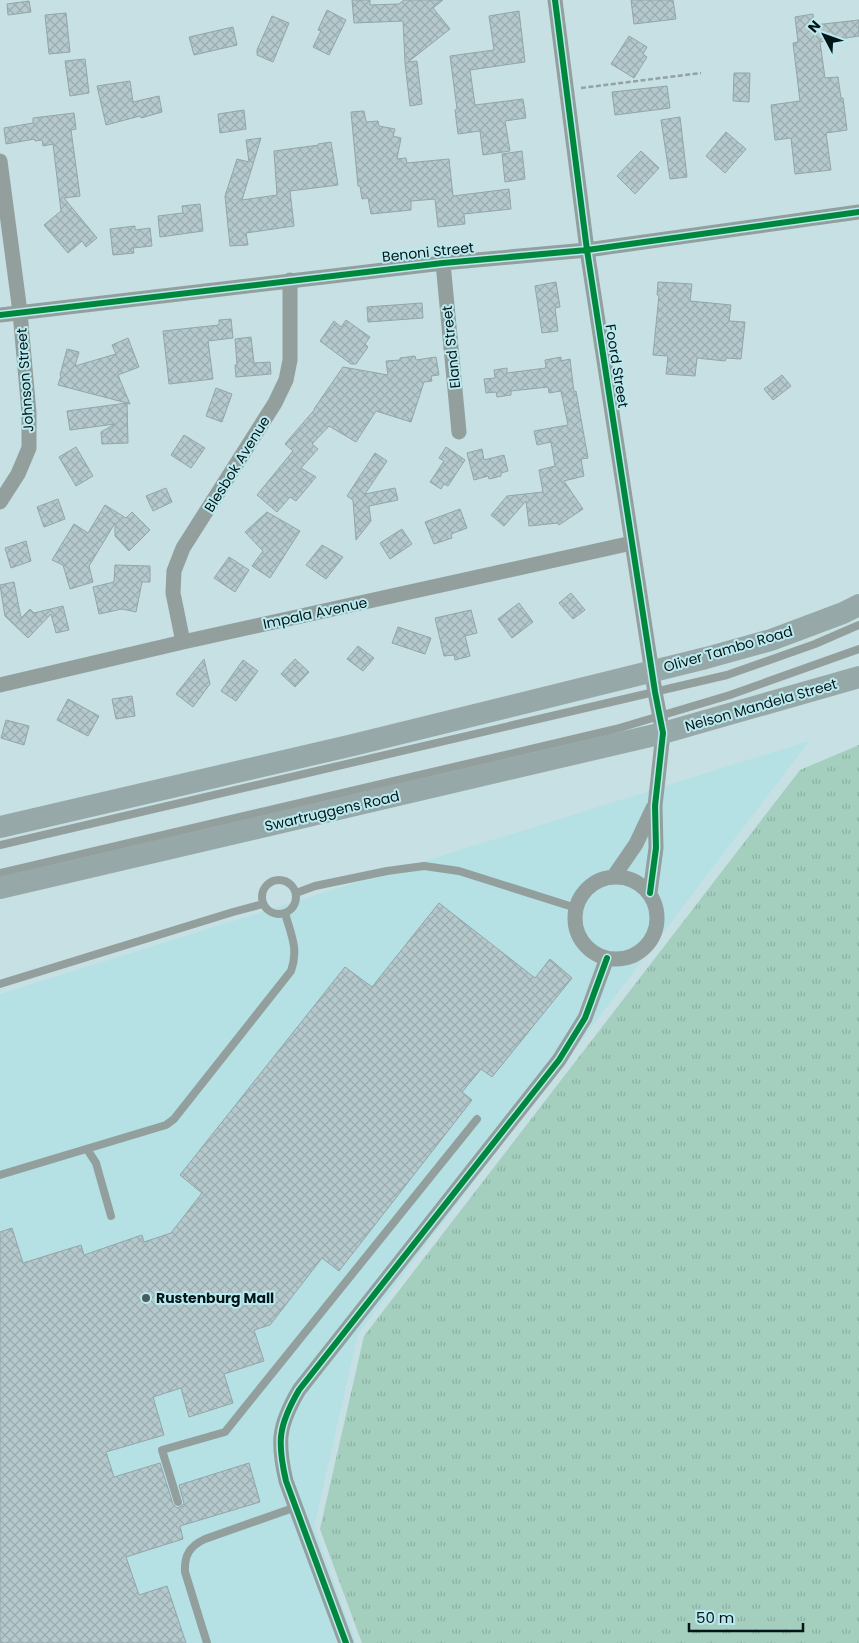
<svg xmlns="http://www.w3.org/2000/svg" width="859" height="1643" font-family="Poppins,sans-serif">
<style>
.built{fill:#b5e1e5}
.grass{fill:url(#grass-tufts)}
.building{fill:url(#building-cross-hatch);stroke:#92a5a9}
.lines{fill:none;stroke-linecap:round;stroke-linejoin:round}
.path{stroke:#93a1a2;stroke-width:2.5;stroke-dasharray:5 2.5;stroke-linecap:butt}
.lane{stroke:#929f9d;stroke-width:8}
.street{stroke:#929f9d;stroke-width:15}
.secondary{stroke:#97a8a8;stroke-width:22}
.cycleway-casing{stroke:#baeaef;stroke-width:9}
.cycleway{stroke:#00873e;stroke-width:6}
.poi-dot{fill:#485c5e;stroke:#baeaef;stroke-width:2}
.labels{text-anchor:middle;stroke-width:4;stroke-linejoin:round;paint-order:stroke}
.street-label{font-size:14px;fill:#041517;stroke:#baeaef}
.poi-label{font-size:14px;font-weight:bold;fill:#041517;stroke:#baeaef;text-anchor:start}
</style>
<defs>
<pattern id="grass-tufts" width="24" height="20" patternUnits="userSpaceOnUse" patternTransform="scale(1.25)"><rect width="24" height="20" fill="#a4cebe"/><path d="M3 7l-1-3M5 7V3M7 7l1-3M15 17l-1-3M17 17v-4M19 17l1-3" fill="none" stroke="#8cb0a3"/></pattern>
<pattern id="building-cross-hatch" width="8" height="8" patternUnits="userSpaceOnUse" patternTransform="scale(1.25)"><rect width="8" height="8" fill="#b5c9cd"/><path d="M0 0l8 8M0 8l8-8" fill="none" stroke="#9aacaf"/></pattern>
</defs>
<rect width="100%" height="100%" fill="#c6e0e3"/>
<!-- built -->
<path class="built" d="M809 741 358 1334 314 1527 356 1643H0V994Z"/>
<!-- grass -->
<path class="grass" d="M859 745V1643H362L320 1529 364 1336 800 770Z"/>
<!-- building -->
<path class="building" d="M352 0H370V5L399 4 404 0H443L433 8 450 29 408 62 417 61 422 104 410 106 405 63 403 21 354 23Z
M631 0H673L676 19 634 24Z
M29 1 31 12 8 15 7 4Z
M327 10 346 20 329 55 313 47 321 31 318 30Z
M519 11 525 62 470 70 475 105 523 99 526 118 505 121 510 151 483 155 480 131 458 134 455 110 457 109 450 56 494 50 489 16Z
M66 13 70 52 49 54 45 15Z
M813 14 814 25 859 20V36L820 42 825 78 838 77 841 98H843L847 130 826 133 831 170 795 174 791 138 775 140 771 105 800 101 793 43 798 42 795 17Z
M272 16 289 23 273 62 257 55V50Z
M233 27 237 45 194 55 189 37Z
M629 36 647 47 643 54 647 57 634 78 611 64Z
M85 59 89 93 70 96 65 61Z
M734 73H750L749 102 733 101Z
M130 81 133 102 159 96 162 112 141 118 140 116 106 125 97 86Z
M667 86 670 108 615 115 612 92Z
M244 110 246 129 220 133 218 114Z
M364 111 366 122 378 121 379 126 395 129 393 136 401 138 397 159 406 158 407 163 449 159 453 196 509 189 511 209 464 214 465 224 438 227 435 199 411 201V210L371 214 368 198 362 199 360 186H358L351 112Z
M74 113 76 129 71 130 80 196 64 198 97 238 86 247 82 241 68 253 44 225 61 211 53 144 43 146 42 140 35 141V139L6 144 4 128 33 123V118Z
M680 117 687 177 670 179 661 120Z
M726 132 746 149 725 173 706 156Z
M261 138 242 200 277 195 274 151 319 145 318 144 331 142 338 185 290 191 294 226 246 233 248 245 230 246 225 196 237 159 249 162 246 140Z
M522 151 525 179 505 182 502 154Z
M641 151 659 168 635 194 617 176Z
M200 204 203 231 160 237 158 216 183 213 182 206Z
M135 226V230L150 228 152 246 133 248 134 253 113 255 110 229Z
M556 282 560 307 555 308 558 331 542 333 535 286Z
M658 282 692 284 690 301 731 305 729 321 745 322 741 359 726 358 725 361 697 358 695 376 666 374 668 356 653 355 659 295H657Z
M422 303 423 318 368 322 367 307Z
M231 319 233 338 208 341 213 379 169 384 163 331 219 325V320Z
M346 320 370 337 365 344 368 347 356 364H351L320 341 334 321 341 327Z
M251 337 254 363 270 362 271 374 236 377 235 365H237L235 339Z
M128 338 139 367 118 375 130 404 127 403 128 443 102 444 101 432 115 424 70 430 67 411 127 403 58 385 61 376 60 375 67 349 79 352 75 366 116 354 112 345Z
M415 356 416 360 436 357 439 375 431 376 432 381 424 382 411 422 376 411 356 442 329 426 312 444 318 449 301 468 316 477 296 501 290 497 277 512 257 495 293 451 285 444 315 409H314L343 367 388 375 386 361 400 360V358Z
M561 357V361L570 359 574 392 576 391 588 458 581 459 584 476 564 481 583 509 559 525 558 523 529 526 526 501 504 526 491 515 507 496 543 492 539 470 555 466 551 442 537 445 534 431 568 425 561 391 549 393 548 387 511 391V395L497 397 496 392 486 393 484 379 495 378 494 370 507 368V373L546 368 545 360Z
M782 375 791 386 773 400 764 389Z
M216 388 232 394 222 422 206 416Z
M184 435 205 448 191 468 171 455Z
M76 447 93 476 76 486 59 457Z
M446 447 465 460 448 486 444 484 441 489 430 482 444 461 439 458Z
M482 449 484 460 504 455 508 471 501 473V476L489 479 488 476 474 480 467 453Z
M375 453 387 461 365 494 395 488 398 500 369 506 371 521 356 540 353 500 347 496Z
M166 488 172 502 153 511 146 496Z
M58 499 65 519 44 527 37 507Z
M105 505 126 518 132 512 150 530 129 551 115 536V523L89 566 93 582 70 589 63 565 52 560 74 524 88 533Z
M460 509 467 528 451 534 452 538 434 544 425 522Z
M267 512 300 531 270 578 252 566 263 551 245 532Z
M402 529 412 544 390 559 380 543Z
M26 541 31 561 11 568 5 548Z
M322 545 343 557 326 579 306 565Z
M229 557 249 570 235 592 214 578Z
M115 565 150 566V582H142L136 612 122 609 99 614 93 587 114 582Z
M14 582 21 618 30 609 34 613 63 606 69 630 56 633 51 614 28 638 5 616 0 585Z
M571 593 585 610 573 619 559 603Z
M519 603 533 622 512 638 498 619Z
M471 610 477 633 465 636 470 656 455 660 454 655 444 656 435 618Z
M398 627 431 638 425 654 392 643Z
M358 646 374 658 363 671 347 659Z
M204 659 210 684 193 707 176 694Z
M295 659 309 672 295 687 281 674Z
M243 660 258 671 236 701 221 691Z
M132 696 135 716 116 719 112 699Z
M68 699 99 716 88 736 57 720Z
M6 720 29 726 24 745 1 738Z
M439 903 535 978 550 959 572 978 492 1077 481 1069 462 1092 472 1100 339 1271 322 1258 270 1325 254 1330 264 1361 224 1374 233 1403 189 1417 181 1388 153 1397 164 1435 106 1452 114 1477 160 1463 173 1504 177 1508 182 1506 184 1503 179 1485 249 1463 260 1502 180 1526 183 1539 126 1557 139 1595 167 1586 186 1643H0V1232L12 1228 23 1263 81 1245 84 1255 142 1235 144 1242 171 1233 202 1193 180 1175 345 967 372 987Z"/>
<g class="lines">
<!-- path -->
<path class="path" d="M581 88 701 73"/>
<!-- lane -->
<path class="lane" d="M0 845 727 675 815 644 859 625
M0 873 616 729 730 695 859 649
M262 897a17 17 0 1 1 34 0a17 17 0 1 1-34 0Z
M296 893 315 886 387 871 424 866 459 871 576 908
M0 984 233 912 263 904
M87 1149 96 1163 111 1216
M0 1175 166 1125 174 1119 291 971C299 949 291 935 285 913
M178 1502 162 1450 225 1432 477 1119
M207 1643 185 1572C184 1555 190 1546 205 1539L296 1507"/>
<!-- street -->
<path class="street" d="M555 0 587 250 655 692 663 733 655 806 656 848 650 893
M0 161 20 312 29 413V448L18 474 0 502
M443 263 459 432
M0 315 443 263 587 250 859 212
M183 642 173 593 174 571 183 548 275 403 286 380 290 360V280
M0 685 183 642 632 543
M614 876 636 844 653 808
M575 918a41 41 0 1 1 82 0a41 41 0 1 1-82 0Z
M346 1643 286 1481C277 1442 278 1426 299 1390L559 1060 585 1018 607 958"/>
<!-- secondary -->
<path class="secondary" d="M0 827 353 745 706 658 771 640 843 613 859 605
M0 888 663 733 859 677"/>
<!-- cycleway casing -->
<g class="cycleway-casing">
<path id="cycleway" d="M555 0 587 250 655 692 663 733 655 806 656 848 650 893
M0 315 443 263 587 250 859 212
M346 1643 286 1481C277 1442 278 1426 299 1390L559 1060 585 1018 607 958"/>
</g>
<!-- cycleway -->
<use href="#cycleway" class="cycleway"/>
</g>
<!-- markers -->
<circle class="poi-dot" cx="146" cy="1298" r="5"/>
<g class="labels">
<!-- street labels -->
<g class="street-label">
<text transform="translate(428 252) rotate(-6)" y="5">Benoni Street</text>
<text transform="translate(451 347) rotate(-96)" y="5">Eland Street</text>
<text transform="translate(617 366) rotate(81)" y="5">Foord Street</text>
<text transform="translate(25 380) rotate(-94)" y="5">Johnson Street</text>
<text transform="translate(237 464) rotate(-58)" y="5">Blesbok Avenue</text>
<text transform="translate(315 613) rotate(-12)" y="5">Impala Avenue</text>
<text transform="translate(728 649) rotate(-16)" y="5">Oliver Tambo Road</text>
<text transform="translate(761 705) rotate(-16)" y="5">Nelson Mandela Street</text>
<text transform="translate(332 811) rotate(-13)" y="5">Swartruggens Road</text>
</g>
<!-- poi labels -->
<g class="poi-label">
<text x="156" y="1303">Rustenburg Mall</text>
</g>
</g>
<!-- north arrow -->
<g transform="translate(824 35) rotate(311)" stroke="#baeaef" stroke-width="4" paint-order="stroke">
<path d="M0-4L9 19L0 12L-9 19Z" fill="#041517"/>
<text y="-8" font-size="14" font-weight="bold" text-anchor="middle" fill="#041517">N</text>
</g>
<!-- scale -->
<path d="M689 1623v8h114v-8" fill="none" stroke="#041517" stroke-width="2.5"/>
<text x="696" y="1623" font-size="15" fill="#041517" stroke="#baeaef" stroke-width="4" paint-order="stroke">50 m</text>
</svg>
